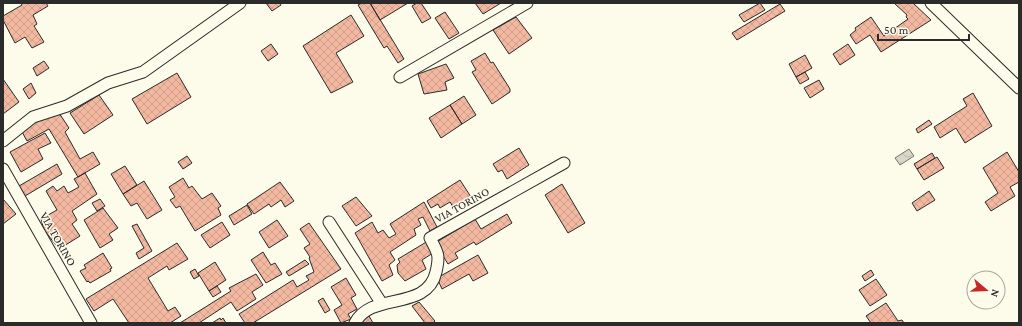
<svg xmlns="http://www.w3.org/2000/svg" width="1022" height="326" font-family="'Crimson Pro',serif">
<style>
.water{fill:url(#water-waves);stroke:#74746e}
.building{fill:url(#building-cross-hatch);stroke:#2b2b2b}
.lines{fill:none;stroke-linecap:round;stroke-linejoin:round}
.street-casing{stroke:#2b2b2b;stroke-width:13}
.street{stroke:#fdfbea;stroke-width:11}
.labels{text-anchor:middle;stroke-width:3;stroke-linejoin:round;paint-order:stroke}
.street-label{font-size:12px;fill:#2b2b2b;stroke:#fdfbea}
</style>
<defs>
<pattern id="water-waves" width="16" height="10" patternUnits="userSpaceOnUse"><rect width="16" height="10" fill="#d8d7c9"/><path d="M0 5q4-4 8 0t8 0" fill="none" stroke="#bab9ad"/></pattern>
<pattern id="building-cross-hatch" width="8" height="8" patternUnits="userSpaceOnUse"><rect width="8" height="8" fill="#f2b8a0"/><path d="M0 0l8 8M0 8l8-8" fill="none" stroke="#d09e8a"/></pattern>
</defs>
<rect width="100%" height="100%" fill="#fdfbea"/>
<!-- water -->
<path class="water" d="M909 149 914 156 900 165 895 158Z"/>
<!-- building -->
<path class="building" d="M21 3H46L48 6 33 15 37 24 34 26 44 42 32 48 25 37 15 43 3 20V16L22 5Z
M266 3H280L281 5 272 11Z
M362 3H370L404 59 398 63 387 46 384 48 358 5Z
M370 3H408L380 20Z
M417 3H421L431 18 422 23 412 6Z
M475 3H501L483 14Z
M760 3 765 10 744 22 739 15Z
M894 3H913L931 20 881 52 870 35 856 44 850 35 856 30 855 28 871 17 884 36 908 19 906 17 907 15Z
M780 4 785 11 737 40 732 33Z
M445 12 459 33 449 39 435 18Z
M351 15 364 36 336 53 353 82 331 93 303 46Z
M516 17 532 38 509 54 493 30Z
M271 44 278 54 268 61 261 51Z
M848 44 855 55 840 65 833 54Z
M485 53 491 63 493 62 510 89V92L492 104 472 72 476 70 471 61Z
M805 55 812 68 796 77 789 64Z
M44 61 49 68 37 76 33 68Z
M446 64 454 78 445 82 447 90 424 94 418 74Z
M805 72 809 79 800 84 796 77Z
M177 73 191 97 147 124 132 99Z
M3 79 19 102 3 114Z
M819 80 824 89 810 98 804 88Z
M31 83 36 93 29 99 23 89Z
M973 93 992 126 965 143 956 128 940 138 934 127 967 106 963 99Z
M99 95 113 115 84 134 70 113Z
M464 96 476 115 462 124 450 105Z
M450 105 462 124 441 138 429 118Z
M52 113H59L69 128 65 132 80 159 93 152 100 164 78 177 49 129 27 141 21 130Z
M929 120 932 124 918 133 916 129Z
M45 133 51 143 38 149 43 159 21 172 10 152Z
M519 148 529 165 507 179 502 170 498 172 493 164Z
M1007 152 1019 172V182L1010 187 1015 196 991 211 985 202 998 193 983 168Z
M932 153 935 158 917 169 914 164Z
M187 156 192 163 183 169 178 162Z
M937 157 944 168 924 180 917 169Z
M57 164 62 174 25 196 19 186Z
M125 166 137 185 123 194 111 174Z
M85 173 97 194 72 211 77 220 72 224 80 236 59 249 44 230 41 219 57 210 46 191 53 186 57 191 64 186 68 193 79 187 74 179Z
M183 178 189 188 192 186 202 199 212 193 221 206 218 208 221 215 195 231 180 206 176 208 170 200 175 197 169 187Z
M460 180 471 197 453 207 450 202 440 208 438 204 431 208 427 201Z
M144 181 162 210 147 219 137 203 131 206 123 194Z
M280 182 294 201 285 207 281 200 271 207 269 204 254 214 247 204Z
M562 184 585 223 568 233 545 195Z
M929 191 935 200 917 211 912 203Z
M356 197 372 216 356 226 342 206Z
M3 199 16 214 3 224Z
M100 199 105 206 97 211 92 203Z
M424 202 437 227 430 231 423 217 418 219 421 225 414 229 416 235 390 252 395 260 389 265 393 275 382 281 355 233 372 222 378 233 383 230 389 238 396 234 390 224Z
M247 205 252 214 234 225 229 216Z
M103 208 118 228 109 234 113 240 100 248 84 220Z
M507 214 512 223 476 245 474 242 455 253 458 258 448 264 435 243 475 219 481 229Z
M277 220 288 236 269 248 259 232Z
M222 222 230 235 210 248 201 235Z
M309 223 341 269 253 323H245L239 314 293 280 297 287 309 280 306 276 314 272 309 258 310 257 304 248 310 244 300 229Z
M137 224 152 251 139 259 136 253 144 248 132 226Z
M428 241 433 253 422 260 426 269 405 281 398 273 397 265 400 262 398 259Z
M177 243 188 259 169 270 167 266 148 278 168 311 175 307 181 316 170 323H129L113 299 94 311 86 299Z
M263 252 271 265 275 263 282 274 266 283 251 260Z
M103 253 112 268 110 269 111 271 90 283 88 281 87 282 80 271 86 268 84 265Z
M478 255 488 273 473 281 469 274 442 289 437 278Z
M305 260 309 264 289 276 286 272Z
M215 262 226 280 209 291 198 273Z
M195 269 199 276 194 279 190 272Z
M871 270 874 275 865 281 862 276Z
M256 274 263 285 252 292 256 299 237 311 231 302 199 323H180L231 291 229 288Z
M346 278 356 295 351 298 357 309 348 314 351 319 341 323 334 310 342 305 331 287Z
M876 279 887 295 870 306 859 290Z
M217 286 221 292 213 297 209 291Z
M323 298 330 310 325 313 318 301Z
M419 302 435 321 433 323H425L412 306Z
M886 303 898 321 902 320 904 323H871L866 316Z
M369 316 373 323H359V322Z
M220 318 221 320 223 318 226 323H212Z"/>
<g class="lines">
<!-- street casing -->
<g class="street-casing">
<path id="street" d="M931 3 1019 88
M400 77 527 3
M3 141 33 117 67 106 108 83 143 72 240 3
M3 169 91 323
M329 222 382 304
M355 323C371 291 427 312 436 272 440 255 438 253 430 238L564 163"/>
</g>
<!-- street -->
<use href="#street" class="street"/>
</g>
<g class="labels">
<!-- street labels -->
<g class="street-label">
<text transform="translate(462 205) rotate(-29)" y="4">VIA TORINO</text>
<text transform="translate(58 239) rotate(60)" y="4">VIA TORINO</text>
</g>
</g>
<!-- border -->
<rect width="1022" height="326" fill="none" stroke="#2b2b2b" stroke-width="8"/>
<!-- north arrow -->
<g transform="translate(986 290) rotate(109)"><circle r="19" fill="#fdfbea" stroke="#a9a89e"/>
<path d="M0-3L7 15L0 10L-7 15Z" fill="#c62828"/>
<text y="-6" font-size="11" font-weight="bold" text-anchor="middle" fill="#2b2b2b">N</text>
</g>
<!-- scale -->
<path d="M878 34v6h91v-6" fill="none" stroke="#2b2b2b" stroke-width="2"/>
<text x="884" y="34" font-size="12" fill="#2b2b2b" stroke="#fdfbea" stroke-width="3" paint-order="stroke">50 m</text>
</svg>
